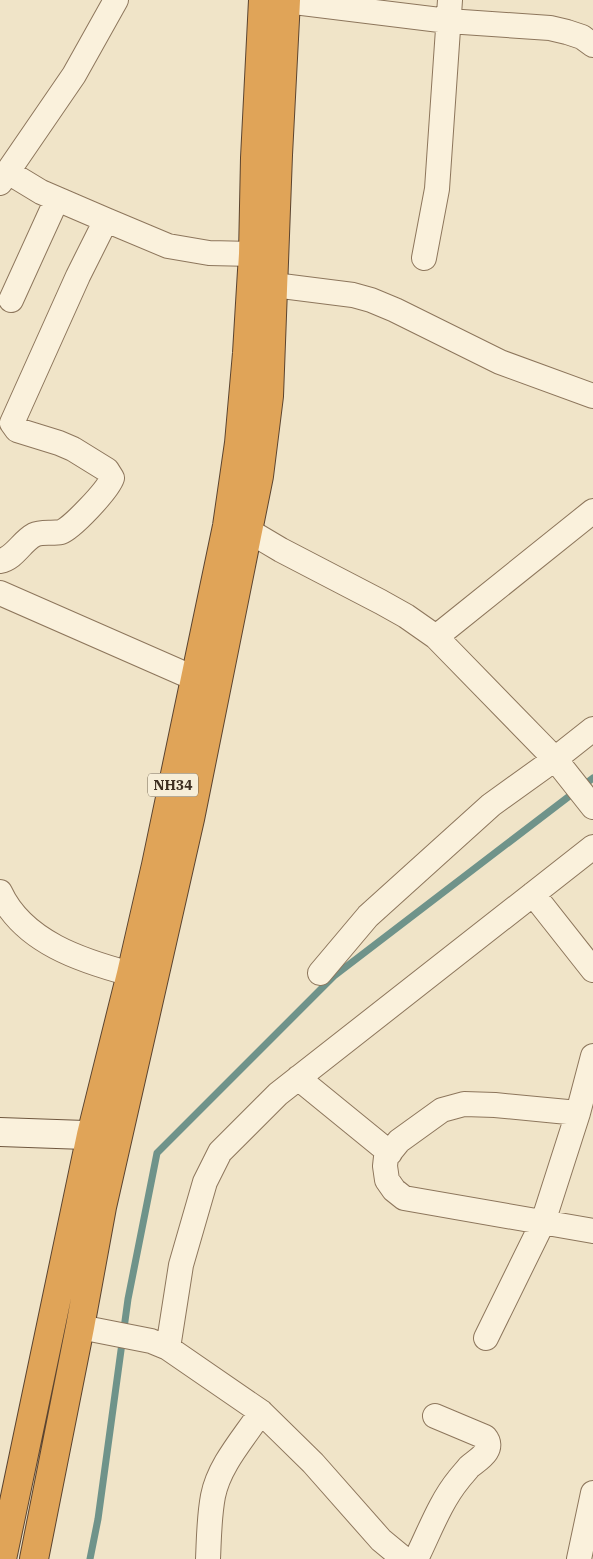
<svg xmlns="http://www.w3.org/2000/svg" width="593" height="1559" font-family="'IBM Plex Serif',serif">
<style>
.lines{fill:none;stroke-linecap:round;stroke-linejoin:round}
.stream{stroke:#6f938a;stroke-width:7}
.street-casing{stroke:#8d765c;stroke-width:26}
.secondary-casing{stroke:#6f573f;stroke-width:30}
.highway-casing{stroke:#5b4430;stroke-width:30}
.street{stroke:#faf1dc;stroke-width:24}
.secondary{stroke:#faf1dc;stroke-width:28}
.highway{stroke:#e0a458;stroke-width:28}
.labels{text-anchor:middle;stroke-width:4.5;stroke-linejoin:round;paint-order:stroke}
.shield{fill:#f7eed8;stroke:#756857;stroke-width:1}
.shield-label{font-size:14px;font-weight:bold;fill:#3d2e20}
</style>
<rect width="100%" height="100%" fill="#f0e4c8"/>
<g class="lines">
<!-- stream -->
<path class="stream" d="M90 1559 98 1519 128 1299 157 1153 334 976 593 778"/>
<!-- street casing -->
<g class="street-casing">
<path id="street" d="M286 1 448 21 550 28 567 32 582 37 593 45
M8 172 41 192 106 220 168 246 209 253 253 254
M0 183 74 75 116 0
M424 258 437 189 450 0
M274 285 353 295 371 300 395 310 500 362 593 396
M11 300 57 199
M231 527 249 531 281 550 381 602 406 616 436 637 555 759 593 807
M0 561C15 558 21 542 34 535 42 531 52 534 61 532 72 528 108 490 112 478L107 470 73 449 59 443 17 430 12 423 78 276 106 220
M0 593 196 679
M436 637 593 511
M0 892C23 942 82 961 131 974
M533 894 593 970
M320 973 368 916 491 805 555 759 593 729
M298 1078 390 1153
M578 1113 495 1105 464 1104 442 1110 399 1141 386 1157 385 1166 387 1180 394 1190 404 1198 593 1231
M80 1327 151 1341 168 1348 261 1412 313 1463 381 1540 404 1559
M486 1338 543 1222 578 1113 593 1056
M168 1348 181 1265 205 1182 220 1152 278 1094 593 847
M208 1559C209 1538 209 1517 213 1496 219 1465 244 1438 261 1412
M416 1559C429 1533 440 1502 459 1479 462 1475 466 1471 469 1467 477 1460 496 1450 485 1437L435 1416
M579 1559 593 1493"/>
</g>
<!-- secondary casing -->
<g class="secondary-casing">
<path id="secondary" d="M0 1132 113 1136"/>
</g>
<!-- highway casing -->
<g class="highway-casing">
<path id="highway" d="M2 1559 91 1135 131 974 156 865 227 526 239 443 247 353 253 254 255 158 263 0
M34 1559 80 1327 102 1207 190 819 259 476 269 396 278 155 286 0"/>
</g>
<!-- street -->
<use href="#street" class="street"/>
<!-- secondary -->
<use href="#secondary" class="secondary"/>
<!-- highway -->
<use href="#highway" class="highway"/>
</g>
<g class="labels">
<!-- shield labels -->
<rect class="shield" x="148" y="773.5" width="50" height="23" rx="4"/>
<g class="shield-label">
<text x="173" y="790">NH34</text>
</g>
</g>
</svg>
